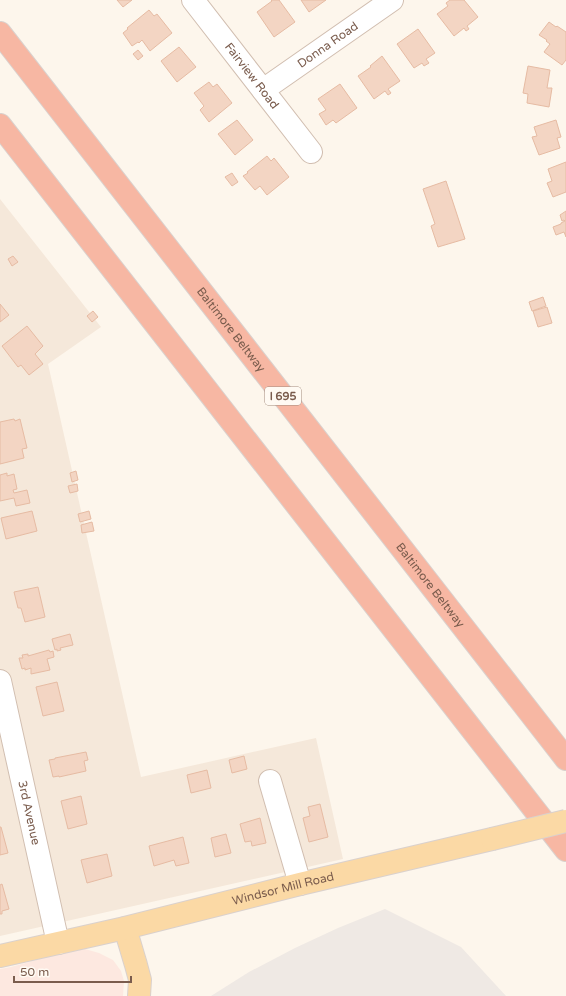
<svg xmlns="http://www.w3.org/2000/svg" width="566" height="996" font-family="'Varela Round',sans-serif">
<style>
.residential{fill:#f5e8da}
.commercial{fill:#fde8e0}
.industrial{fill:#efe9e4}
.building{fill:#f3d5c3;stroke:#e6bba3}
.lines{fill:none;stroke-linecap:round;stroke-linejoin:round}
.minor-casing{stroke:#d1beb0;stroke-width:24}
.major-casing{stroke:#dad1cd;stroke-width:24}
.highway-casing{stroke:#dad1cd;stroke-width:24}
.minor{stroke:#fff;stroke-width:22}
.major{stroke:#fbd9a5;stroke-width:22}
.highway{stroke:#f7b7a3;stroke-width:22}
.major-bridge-casing{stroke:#dad1cd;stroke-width:24;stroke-linecap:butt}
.major-bridge{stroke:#fbd9a5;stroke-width:22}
.labels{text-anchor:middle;stroke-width:3.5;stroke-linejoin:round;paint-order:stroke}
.shield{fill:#fffaf3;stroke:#a28b7f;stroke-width:1}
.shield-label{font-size:11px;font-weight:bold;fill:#7a5c4d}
.street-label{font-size:12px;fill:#7a5c4d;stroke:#fffaf3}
</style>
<rect width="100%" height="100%" fill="#fdf6ec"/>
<!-- residential -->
<path class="residential" d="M0 199 101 327 48 364 141 777 316 738 343 859 0 936Z"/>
<!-- commercial -->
<path class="commercial" d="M85 949 99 953 113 960 121 971 124 981 123 996H0V969L11 967 65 952Z"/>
<!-- industrial -->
<path class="industrial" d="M385 909 461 947 506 996H211L249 972 295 948 338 928Z"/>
<!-- building -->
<path class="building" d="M117 0H132L123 7Z
M271 0H279L295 22 274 37 257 12 272 1Z
M301 0H326L309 12Z
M450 0H464L478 17 467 26 469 29 466 31 464 28 454 36 437 14 448 6 446 3Z
M149 10 154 16 157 14 172 33 150 51 142 40 139 43 138 42 132 46 123 33 128 29 127 28Z
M549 22 556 27 557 26 566 32V60L562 65 544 52 550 44 546 41 547 40 539 35Z
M418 29 435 53 426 59 429 63 424 66 422 63 414 68 397 44Z
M179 47 196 67 177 82 161 61Z
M138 50 143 56 138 60 133 54Z
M382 56 400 81 388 89 391 93 388 95 385 91 374 99 358 76 371 67 370 66Z
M528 66 550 70 547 88H552L549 107 527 103 528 94 523 93Z
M209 82 213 87 217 84 232 103 209 122 200 110 204 106 194 93Z
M340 84 357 108 336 123 333 120 326 125 319 114 326 110 318 99Z
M237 120 253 140 235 155 218 134Z
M556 120 561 137 557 138 560 148 539 155 532 137 537 136 534 127Z
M267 156 271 161 274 158 289 177 267 195 260 186 255 190 243 176 248 173 247 172Z
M566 162V192L553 197 547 183 552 181 548 169Z
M232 173 238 182 232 186 225 177Z
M446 181 465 239 438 247 431 226 435 224 423 189Z
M566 211V237L564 232 556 235 553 227 561 224V223L565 221 564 220 562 221 560 215Z
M13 256 18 262 12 266 8 259Z
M543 297 546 306 532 311 529 302Z
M0 304 9 315 0 322Z
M547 307 552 323 538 327 533 311Z
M93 311 98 317 92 322 87 316Z
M27 326 43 346 35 354 43 364 29 375 21 365 18 367 2 346Z
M14 419 15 421 20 419 27 448 22 449 24 458 0 464V422Z
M76 471 78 480 72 482 70 473Z
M7 473V476L14 474 17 489 13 490 14 493 27 490 30 503 16 506 14 498 0 501V475Z
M77 484 78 491 70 493 68 486Z
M32 511 37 531 6 539 1 518Z
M89 511 91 519 80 522 78 514Z
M92 522 94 531 82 533 81 525Z
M38 587 45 617 25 622 21 608H18L14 592Z
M70 634 73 645 60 648 61 650 57 651V649L55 650 52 639Z
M49 650 50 652 53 651 54 657 47 659 50 670 31 674V668L25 670V668L22 669 19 658H23L22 655 28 654V656Z
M57 682 64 711 43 716 36 687Z
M86 752 88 760 84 761 86 771 59 777V776L53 777 49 760 55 759V758Z
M244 756 247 769 232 773 229 760Z
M207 770 211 788 191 793 187 775Z
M81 796 87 824 68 829 61 801Z
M320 804 328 837 309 842 303 818 310 816 308 807Z
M260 818 266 843 252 846 251 841 245 842 240 824Z
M0 827H1L8 853 0 855Z
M226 834 231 853 215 857 211 838Z
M183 837 189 863 176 866 174 860 154 866 149 846Z
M107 854 112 876 87 883 81 860Z
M2 884 9 909 2 911V914H0V885Z"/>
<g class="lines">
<!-- minor casing -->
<g class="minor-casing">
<g id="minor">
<path id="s1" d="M193 0 311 152"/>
<path id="s2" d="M263 90 392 0"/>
<path id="s3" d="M0 681 58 943"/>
<path d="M270 781 300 884"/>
</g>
</g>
<!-- major casing -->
<g class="major-casing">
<g id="major">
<path d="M125 928 136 965 140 980 139 996"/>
<path id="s4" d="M0 956 125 928 300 884 492 839"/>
</g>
</g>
<!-- highway casing -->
<g class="highway-casing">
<g id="highway">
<path id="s5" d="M0 33 566 759"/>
<path d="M0 125 566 850"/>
</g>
</g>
<!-- minor -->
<use href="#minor" class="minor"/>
<!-- major -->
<use href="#major" class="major"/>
<!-- highway -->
<use href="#highway" class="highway"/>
<!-- major-bridge casing -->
<g class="major-bridge-casing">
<path id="major-bridge" d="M492 839 566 821"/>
</g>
<!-- major-bridge -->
<use href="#major-bridge" class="major-bridge"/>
</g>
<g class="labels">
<!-- shield labels -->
<rect class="shield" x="265" y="387" width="36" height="18" rx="3"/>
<g class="shield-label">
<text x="283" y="400">I 695</text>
</g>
<!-- street labels -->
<g class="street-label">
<text dy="4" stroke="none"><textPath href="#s2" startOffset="79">Donna Road</textPath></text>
<text dy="4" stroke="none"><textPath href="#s1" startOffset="96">Fairview Road</textPath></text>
<text dy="4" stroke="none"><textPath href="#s5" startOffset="376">Baltimore Beltway</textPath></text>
<text dy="4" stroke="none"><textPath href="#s5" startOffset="700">Baltimore Beltway</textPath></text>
<text dy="4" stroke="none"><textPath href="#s3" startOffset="135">3rd Avenue</textPath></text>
<text dy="4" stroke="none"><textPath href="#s4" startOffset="291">Windsor Mill Road</textPath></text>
</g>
</g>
<!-- scale -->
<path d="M14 976v6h117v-6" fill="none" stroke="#7a5c4d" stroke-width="2"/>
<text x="20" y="976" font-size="12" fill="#7a5c4d" stroke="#fffaf3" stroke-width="3" paint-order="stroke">50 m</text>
</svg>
